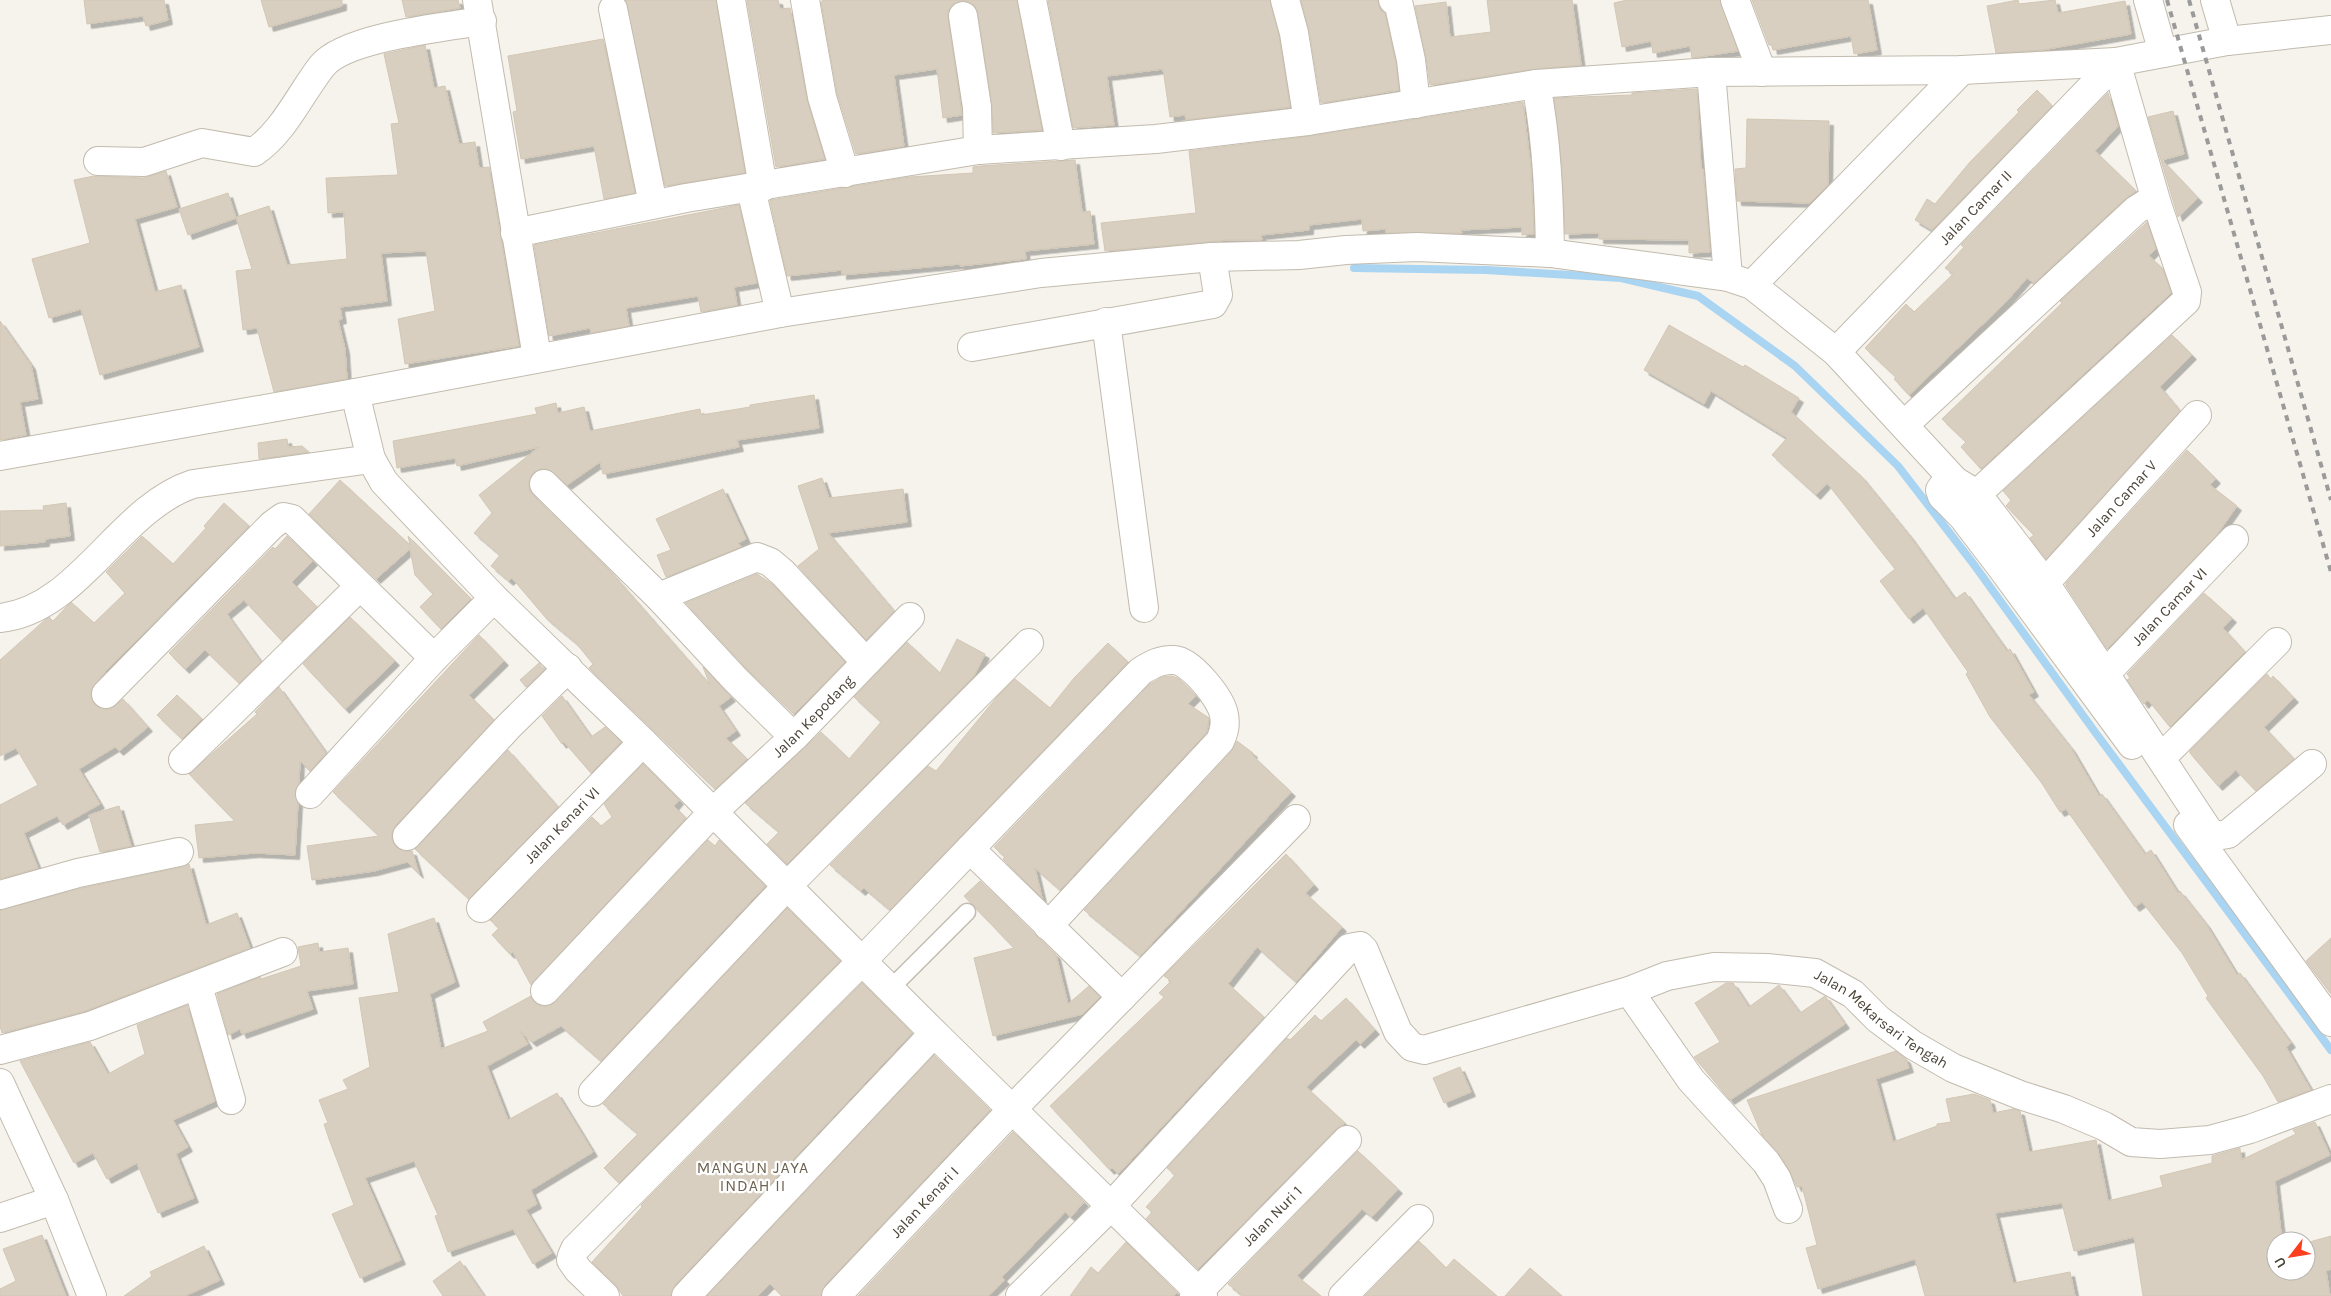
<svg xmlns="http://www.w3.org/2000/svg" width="2331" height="1296" font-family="Karla,sans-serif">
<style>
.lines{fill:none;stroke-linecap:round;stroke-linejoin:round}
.stream{stroke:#a9d4f2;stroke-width:8}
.building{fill:#d8cfc1;stroke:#d3c7b4;filter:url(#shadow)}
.service-casing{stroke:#c2bbae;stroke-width:19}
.minor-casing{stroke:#c2bbae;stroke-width:30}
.service{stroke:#fff;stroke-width:16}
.minor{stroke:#fff;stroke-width:28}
.rail{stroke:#9a9a9a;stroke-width:4;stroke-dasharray:6 6;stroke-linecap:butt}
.labels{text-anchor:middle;stroke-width:4.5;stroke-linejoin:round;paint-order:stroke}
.street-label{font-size:15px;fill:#4b4439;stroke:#fff}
.neighbourhood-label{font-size:16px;letter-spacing:1px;fill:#6e6250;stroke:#fff}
</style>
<defs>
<filter id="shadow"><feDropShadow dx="4.5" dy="4.5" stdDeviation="0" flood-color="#0004"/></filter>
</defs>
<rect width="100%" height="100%" fill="#f6f3ec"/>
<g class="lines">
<!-- stream -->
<path class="stream" d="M1354 268 1486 270 1621 278 1698 296 1795 366 1898 466 1972 562 2095 732 2331 1050"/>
</g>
<!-- building -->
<path class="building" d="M84 0H164L168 20 146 26 143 16 87 24Z
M261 0H342V6L269 27Z
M402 0H458L460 8 406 17Z
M625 0H716L745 173 665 186Z
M747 0H778L780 9 790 8 807 100 825 159 776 167Z
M823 0H1017L1042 130 993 133 992 105 978 14 975 6 969 2 961 1 953 4 948 11V18L962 115 943 118 937 69 894 75 904 146 856 154 837 93 821 2Z
M1048 0H1270L1279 36 1290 107 1186 120 1185 115 1170 117 1163 69 1107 76 1114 125 1073 128Z
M1301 0H1378L1380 10 1385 13 1396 63 1399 90 1321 103 1309 30Z
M1487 0H1572L1581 65 1534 69 1430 85 1426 57 1415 6 1446 2 1450 37 1491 32Z
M1627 0H1720L1738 51 1692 58 1690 46 1653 53 1651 41 1622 47 1614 3Z
M1752 0H1868L1877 50 1854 54 1851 36 1773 50 1772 45H1769Z
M2018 0 2019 4 2055 0 2058 13 2125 1 2131 34 2042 50 1996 53 1987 6Z
M603 39 635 193 604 199 594 146 521 159 513 112 517 111 508 56Z
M425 45 434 88 445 86 459 144 475 142 479 168 489 167 519 346 405 364 398 319 435 311 426 251 381 253 387 301 340 307 342 319 338 320 345 349 347 379 274 392 257 328 243 330 236 271 252 269 236 217 269 206 287 265 347 259 344 212 328 213 326 178 398 175 391 124 399 123 384 54Z
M1697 89 1701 169H1703L1710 252 1689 253V240L1599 239V233L1565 234 1562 167 1554 98 1632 95V93Z
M2037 90 2052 106 1932 230 1915 220 1927 199 1935 204 1970 162 2019 112 2017 110Z
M2108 93 2118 126 2095 151 2136 191 2125 199 2034 283 2027 278 2005 303 1909 395 1894 379 1896 377 1865 348 1906 304 1914 312 1953 274 1945 268 1964 247 1961 245Z
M1523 102 1531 170 1534 234 1522 235V227L1461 230 1462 233H1386V229L1363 231 1362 219 1309 225V230L1261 235 1262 240H1229L1105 251 1101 223 1196 213 1189 151 1310 136Z
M2173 111 2184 154 2162 160 2198 198 2178 217 2148 117Z
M1747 119 1829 121 1828 185 1810 203 1737 201 1735 169 1746 168Z
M1075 160 1082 212 1090 211 1094 244 1025 251 1026 259 960 266V264L842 275V270L787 276 770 201 771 200 909 177 973 173V167L980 166Z
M166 171 177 207 135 219 155 292 181 285 199 347 100 375 81 309 49 318 32 259 90 243 74 180 94 176 144 178Z
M228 193 236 218 188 235 179 209Z
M739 205 757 283 734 287 737 305 701 312 698 296 626 308 629 326 591 333 590 328 549 336 534 245Z
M2147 222 2156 249 2149 256 2163 269 2171 293 1981 469 1961 447 1966 442 1942 419 2062 303 2060 301Z
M0 321 31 365 38 399 20 402 26 435 0 440Z
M1669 325 1743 367 1745 365 1799 398 1791 412 1861 476 1909 535 1955 599 1965 592 2007 651 2010 649 2034 692 2029 695 2071 748 2099 796 2102 794 2145 854 2151 850 2178 893 2180 891 2206 924 2237 975 2240 973 2291 1043 2286 1047 2311 1090 2278 1102 2263 1076 2206 998 2208 996 2182 953 2142 902 2135 907 2066 809 2060 812 2041 782 1990 717 1966 674 1968 672 1923 608 1909 619 1880 581 1895 569 1827 483 1816 495 1772 455 1787 438 1711 391 1704 404 1644 370Z
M2172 335 2192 355 2160 387 2180 411 2046 559 2030 538 2034 535 2006 506 2011 500 2003 491Z
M814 395 819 428 737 440 739 447 603 474 600 462 567 485 547 469H540L533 473 529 481V489L533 495 609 570 710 685 703 667 731 697 719 706 736 731 726 738 747 759 715 789 590 669 589 668 593 664 576 643 546 618 512 578 509 581 491 566 500 555 474 533 492 513 479 495 539 447 457 466 455 458 397 468 393 441 537 414 535 408 556 403 558 413 584 407 590 431 700 409 701 415 750 407V405Z
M287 439 288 447 302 446 309 452 259 459 258 443Z
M2187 450 2216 479 2210 485 2237 506 2216 536 2107 649 2066 586V583Z
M822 478 829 498 903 489 907 522 828 533 894 611 866 640 798 566 819 549 798 486Z
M340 480 410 545 408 536 471 599 441 629 420 607 433 594 415 575 410 549 376 579 309 514Z
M723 489 746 539 738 543 741 547 666 577 657 555 671 550 656 519Z
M66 503 70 536 45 539V542L0 546V511L44 510 43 506Z
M224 503 249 526 105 672 91 690V698L95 705 102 709H110L123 699 148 727 119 751 115 747 79 769 100 804 63 825 57 816 24 833 38 868 0 879V805L38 785 16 748 0 756V660L46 619 49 617 53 621 71 602 94 623 125 593 106 572 142 536 173 564 206 528 204 526Z
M287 536 313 561 292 582 317 607 282 641 244 600 227 614 261 662 239 683 205 650 185 669 169 653 273 547 275 549Z
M757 574 772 584 845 662 794 714 746 668 686 603Z
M2204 593 2232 618 2223 628 2245 652 2170 727 2148 700 2144 704 2127 680 2130 678 2127 674Z
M350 617 395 661 345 709 303 664Z
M479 635 504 661 469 695 494 720 396 825 392 832V840L396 847 403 851H412L419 874 407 862 374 871 312 880 307 846 379 836 333 792Z
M957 639 985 654 974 676 787 864 767 844 779 832 745 803 821 732 849 759 881 722 854 697 907 642 940 673Z
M1108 643 1128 662 890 910 864 888 861 891 830 865 928 766 936 771 997 697 1015 679 1050 708 1074 678Z
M539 663 544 670 526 687 520 680Z
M2267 674 2271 679 2273 676 2294 698 2264 727 2294 759 2256 791 2236 770 2218 786 2190 753V751Z
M1172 676 1179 679 1196 696 1188 704 1209 718 1207 732 1060 890 1035 868 1042 898 1003 859 1005 857 994 847 1150 684 1162 677Z
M279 687 326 753 310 771 300 761 299 783 295 791 298 803 295 855 255 853 199 858 195 825 235 821 189 774 257 714 255 712Z
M177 695 202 719 182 739 157 715Z
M562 696 591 737 605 727 621 742 591 773 564 742 562 744 542 716Z
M1237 741 1253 753 1252 755 1291 792 1140 956 1084 910 1231 752Z
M508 750 558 807 469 899 415 849Z
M643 764 679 800 674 806 686 818 531 985 513 952 510 954 492 935 499 928 490 920 592 817 601 826 612 817 604 804Z
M119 806 131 846 100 852 89 815Z
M708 840 715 846 719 840 765 886 601 1061 561 1026 532 1042 520 1031 528 1044 487 1066 508 1120 557 1093 593 1152 531 1190 537 1204 526 1210 552 1253 533 1264 513 1229 448 1252 435 1216 438 1215 414 1161 365 1178 401 1260 360 1278 332 1214 354 1205 329 1139 324 1124 328 1123 319 1100 348 1089 343 1080 370 1067 359 998 399 992 388 934 434 918 455 982 430 994 441 1049 488 1031 483 1022 531 996 535 1003 542 1006H549L556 1002Z
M1286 854 1314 885 1305 893 1342 927 1296 982 1257 947 1228 984 1264 1017 1118 1174 1112 1168 1110 1170 1050 1106 1164 997 1159 993 1171 981 1164 976Z
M189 864 206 925 237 913 250 948 85 1011 2 1033 0 1026V910L82 888 182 867Z
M980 881 1056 955 1068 1004 1089 986 1100 997 1083 1014 993 1036 974 958 1014 948 964 896Z
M787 908 840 961 619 1183 604 1168 638 1134 603 1104Z
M2331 938V994L2306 961Z
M318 943 319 952 348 948 353 984 307 991 313 1009 242 1034 240 1029 228 1035 217 994 260 977 261 979 301 966 298 947Z
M862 983 912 1033 675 1285 671 1296H623L616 1285 592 1262 642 1207 641 1205Z
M1726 983H1733L1749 1007 1779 985 1800 1013 1825 996 1845 1024 1730 1100 1694 1057 1720 1042 1695 1003Z
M1346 998 1375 1030 1360 1044 1356 1040 1306 1087 1345 1123 1336 1129 1198 1269 1146 1219 1152 1212 1146 1207 1175 1175 1167 1168 1287 1038 1290 1040 1315 1015 1321 1021Z
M187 1005 215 1101 173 1120 188 1147 176 1154 194 1198 158 1213 137 1163 107 1179 93 1153 74 1163 20 1061 90 1042 108 1074 145 1054 137 1025Z
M1896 1051 1906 1059 1909 1068 1876 1079 1893 1142 1937 1126V1124L1951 1122 1946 1099 1974 1094 1990 1100 1993 1113 2013 1109 2020 1111 2029 1152 2096 1140 2108 1201 2163 1187 2160 1176 2212 1163V1156L2240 1148 2241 1160 2296 1134 2293 1130 2315 1122 2330 1155 2275 1181 2282 1241H2276V1271H2306V1243L2331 1236V1269L2326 1271 2330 1296H2143L2134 1237 2074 1251 2062 1203 1995 1213 2013 1283 2070 1272 2075 1296H1925L1915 1259 1818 1289 1806 1248 1817 1245 1802 1186 1797 1187 1790 1171 1779 1154 1762 1135 1747 1100Z
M934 1055 990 1110 825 1285 821 1296H782L770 1284 758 1296H707Z
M1460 1067 1471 1092 1444 1103 1433 1078Z
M1013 1132 1084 1202 1071 1217 1065 1212 1002 1277 1005 1280 988 1296H858Z
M1358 1151 1398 1189 1372 1217 1362 1209 1297 1276 1321 1296H1243L1228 1284Z
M42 1235 66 1296H0V1289L16 1281 3 1249Z
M1419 1241 1446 1268 1454 1259 1497 1296H1365Z
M1126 1242 1177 1293 1174 1296H1070L1091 1267 1098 1273Z
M204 1246 220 1280 185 1296H124L152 1276 150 1272Z
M460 1261 484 1296H443L433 1281Z
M1530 1268 1562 1296H1505Z"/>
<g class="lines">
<!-- service casing -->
<g class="service-casing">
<path id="service" d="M890 989 967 912"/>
</g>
<!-- minor casing -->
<g class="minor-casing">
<g id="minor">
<path d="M477 0 537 357"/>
<path d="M731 0 763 187"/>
<path d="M805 0 822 97 845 173"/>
<path d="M1032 0 1061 146"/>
<path d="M1285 0 1294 33 1308 121"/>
<path d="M1393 0 1398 1 1411 60 1416 104"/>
<path d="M1735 0 1762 72"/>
<path d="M2148 0 2163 53"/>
<path d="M2215 0 2227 41"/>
<path d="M613 9 653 204"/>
<path d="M963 16 977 107 978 150"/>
<path d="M2116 62 2157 204"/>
<path d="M1711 72 1728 277"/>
<path d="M1536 84C1547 141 1549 196 1550 253"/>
<path d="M98 161 144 162 202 143 254 152C284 132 300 94 322 66 345 37 445 27 482 21"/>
<path d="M751 189 780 313"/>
<path d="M515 233 686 198 978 150 1156 139 1308 121 1536 84 1711 72 1962 70 2116 62 2227 41 2331 30"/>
<path d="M1752 285 1962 70"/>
<path d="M1106 322 1144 608"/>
<path d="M972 347 1213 304 1218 295 1212 257"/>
<path id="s1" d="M1836 352 2116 62"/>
<path d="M355 393 371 459 384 482 494 598 643 742 934 1033 1203 1296"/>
<path d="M1904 425 2136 210 2147 203 2157 204 2187 292 2186 301 1977 494"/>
<path d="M0 456 355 393 780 313 1041 273 1212 257 1299 255 1346 250 1417 247 1550 253 1728 277 1752 285 1836 352 1955 481 1977 494 2045 583 2208 830 2216 836 2228 834 2312 764"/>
<path d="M1955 481 1946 482 1940 490 1942 496 1962 516 2001 567 2132 745"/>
<path d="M544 484 659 597 735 679 794 737"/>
<path id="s2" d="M2045 583 2197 415"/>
<path d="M659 597 757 557 770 562 783 573 866 662"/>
<path d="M0 618C79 610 119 508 193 484L371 459"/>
<path id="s3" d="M2106 673 2234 539"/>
<path d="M106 694 272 525 283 517 292 519 434 658"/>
<path d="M2161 758 2277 642"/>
<path d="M183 760 359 587"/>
<path d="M310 794 434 658 494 598"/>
<path d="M2188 825 2331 1022"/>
<path d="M407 836 509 726 568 668"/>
<path d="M970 849 1122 997"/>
<path d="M0 895 78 873 179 852"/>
<path id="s4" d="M481 908 643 742"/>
<path d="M198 986 231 1100"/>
<path id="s5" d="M545 991 713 812 794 737 910 617"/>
<path d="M1629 991 1691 1080 1766 1162 1777 1179 1788 1209"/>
<path d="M0 1050 90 1026 283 952"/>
<path d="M0 1083 54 1200 92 1296"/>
<path d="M593 1092 788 885 1029 643"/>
<path d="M0 1218 54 1200"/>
<path d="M605 1296 578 1270 571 1260 572 1256 575 1249 862 961 1141 671C1151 665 1161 659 1174 660 1191 661 1221 698 1224 715 1226 725 1224 732 1220 741L1048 926"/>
<path d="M686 1296 934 1033"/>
<path id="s6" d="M836 1296 1024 1097 1296 819"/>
<path id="s7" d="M1020 1296 1112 1205 1349 948 1360 946 1364 950 1398 1032 1412 1047 1424 1050 1629 991 1667 976 1714 967 1767 968 1815 973 1853 994 1878 1019 1913 1045 1953 1068 2020 1095 2064 1109 2104 1126 2131 1142 2160 1144 2210 1140 2250 1129 2331 1099"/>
<path id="s8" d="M1194 1296 1347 1140"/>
<path d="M1343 1296 1419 1219"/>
</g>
</g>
<!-- service -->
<use href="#service" class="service"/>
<!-- minor -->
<use href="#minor" class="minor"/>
<!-- rail -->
<path class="rail" d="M2167 0 2331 572
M2189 0 2331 500"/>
</g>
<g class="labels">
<!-- street labels -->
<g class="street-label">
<text dy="5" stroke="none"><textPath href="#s1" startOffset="201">Jalan Camar II</textPath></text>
<text dy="5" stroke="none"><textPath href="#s2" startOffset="114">Jalan Camar V</textPath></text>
<text dy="5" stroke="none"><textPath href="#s3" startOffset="92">Jalan Camar VI</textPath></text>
<text dy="5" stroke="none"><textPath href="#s5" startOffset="384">Jalan Kepodang</textPath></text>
<text dy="5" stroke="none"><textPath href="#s4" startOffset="116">Jalan Kenari VI</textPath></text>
<text dy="5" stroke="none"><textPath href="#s7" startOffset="1102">Jalan Mekarsari Tengah</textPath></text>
<text dy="5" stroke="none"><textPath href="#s6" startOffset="129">Jalan Kenari I</textPath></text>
<text dy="5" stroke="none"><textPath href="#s8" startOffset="112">Jalan Nuri 1</textPath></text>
</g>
<!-- neighbourhood labels -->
<g class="neighbourhood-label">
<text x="753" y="1173">MANGUN JAYA<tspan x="753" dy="18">INDAH II</tspan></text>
</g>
</g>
<!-- north arrow -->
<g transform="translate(2291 1256) rotate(239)"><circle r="24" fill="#ffffff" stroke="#b7b4b0"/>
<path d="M0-4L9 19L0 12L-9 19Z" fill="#fc3f1d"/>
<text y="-8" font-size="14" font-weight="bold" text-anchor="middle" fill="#4b4439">U</text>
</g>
</svg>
